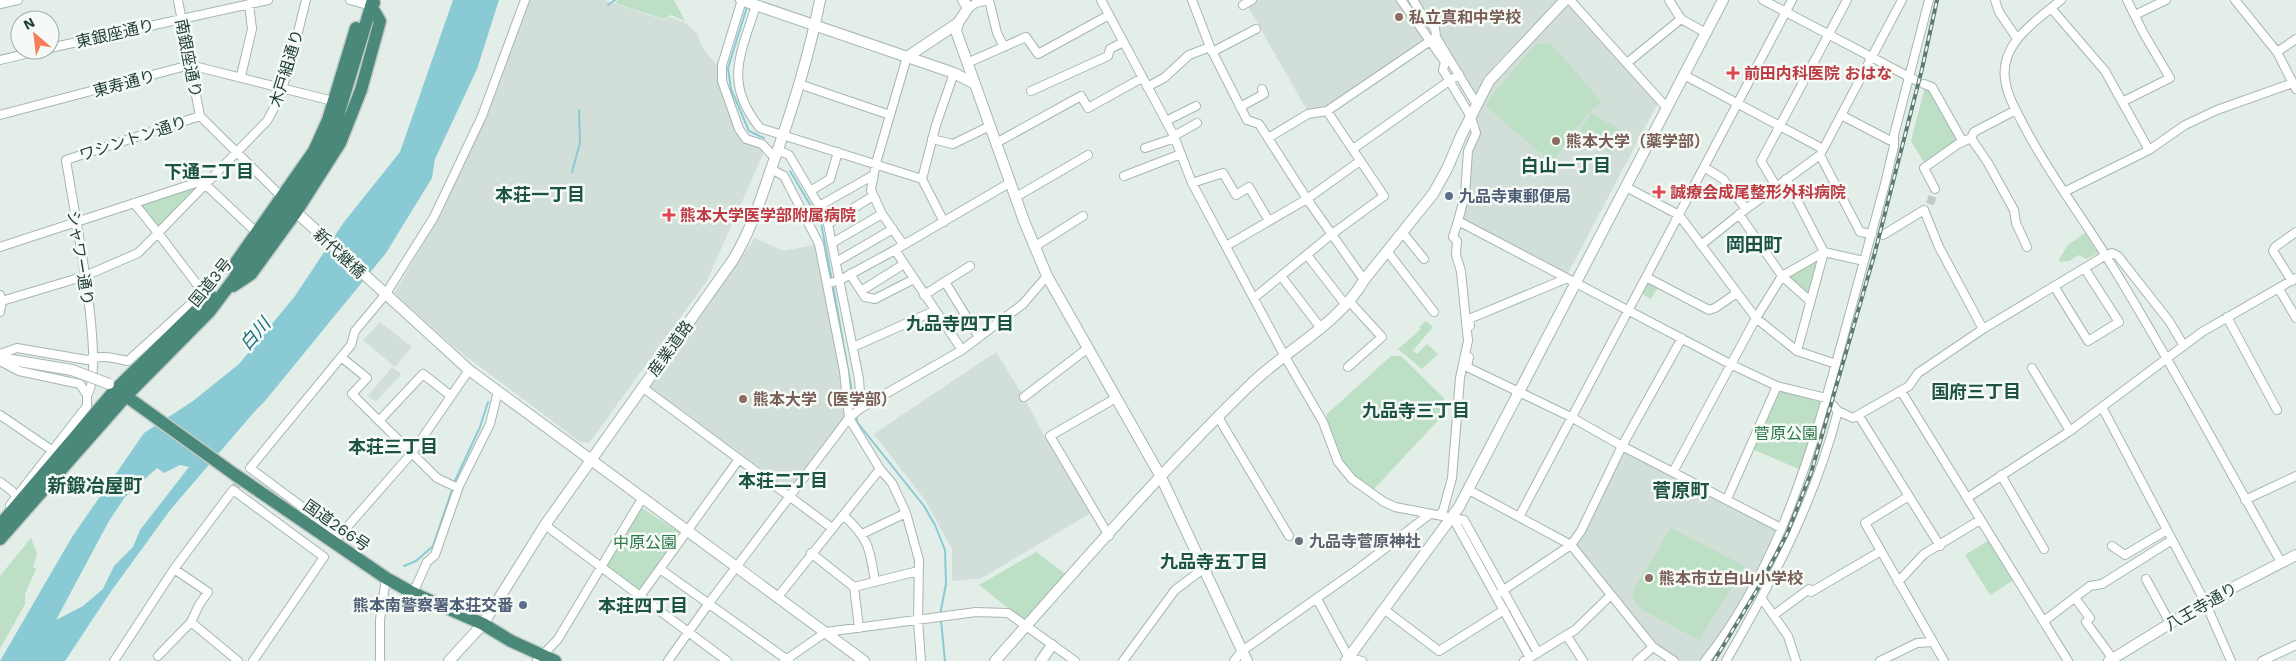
<svg xmlns="http://www.w3.org/2000/svg" width="2296" height="661" font-family="'Work Sans','Noto Sans JP',sans-serif">
<style>
.built{fill:#d2ded8}
.green{fill:#bcdfc5}
.water{fill:#8acad4;fill-rule:evenodd}
.lines{fill:none;stroke-linecap:round;stroke-linejoin:round}
.stream{stroke:#8acad4;stroke-width:2}
.minor-tunnel{stroke:#bdcbc6;stroke-width:8;stroke-dasharray:8 4;stroke-linecap:butt}
.minor-casing{stroke:#a6b6b0;stroke-width:10}
.tertiary-casing{stroke:#a6b6b0;stroke-width:12}
.trunk-casing{stroke:#c1cac7;stroke-width:15}
.minor{stroke:#fff;stroke-width:8}
.tertiary{stroke:#fff;stroke-width:10}
.trunk{stroke:#4a897a;stroke-width:12}
.rail-casing{stroke:#5d7b73;stroke-width:4}
.rail{stroke:#f5faf7;stroke-width:2;stroke-dasharray:5.5;stroke-linecap:butt}
.tertiary-bridge-casing{stroke:#a6b6b0;stroke-width:12;stroke-linecap:butt}
.tertiary-bridge{stroke:#fff;stroke-width:10}
.education-dot{fill:#8d6e63;stroke:#f5faf7;stroke-width:2}
.health-dot{fill:#e0444e;stroke:#f5faf7;stroke-width:2}
.service-dot{fill:#5c6f8a;stroke:#f5faf7;stroke-width:2}
.worship-dot{fill:#6b7280;stroke:#f5faf7;stroke-width:2}
.labels{text-anchor:middle;stroke-width:5;stroke-linejoin:round;paint-order:stroke}
.education-label{font-size:16px;font-weight:bold;fill:#785e54;stroke:#f5faf7;text-anchor:start}
.street-label{font-size:16px;fill:#224038;stroke:#f5faf7}
.health-label{font-size:16px;font-weight:bold;fill:#be3a42;stroke:#f5faf7;text-anchor:start}
.service-label{font-size:16px;font-weight:bold;fill:#4e5e75;stroke:#f5faf7;text-anchor:start}
.park-label{font-size:16px;fill:#2b7848;stroke:#f5faf7}
.worship-label{font-size:16px;font-weight:bold;fill:#5b616d;stroke:#f5faf7;text-anchor:start}
.neighbourhood-label{font-size:18px;font-weight:bold;fill:#1d5345;stroke:#f5faf7}
.water-label{font-size:18px;font-style:italic;fill:#1a707e;stroke:#f5faf7}
.quarter-label{font-size:19px;font-weight:bold;fill:#1d5345;stroke:#f5faf7}
</style>
<rect width="100%" height="100%" fill="#e4eee9"/>
<!-- built -->
<path class="built" d="M527 0H604L664 20 671 17 687 24 698 35 702 47 710 58 722 69 746 139 766 147 707 281 589 443 580 442 455 348 394 293 442 213Z
M1255 0H1399L1426 41 1323 110 1308 112 1247 5Z
M1415 0H1559L1496 64 1486 77 1475 97 1457 64 1447 55Z
M1569 3 1658 103 1567 275 1461 219 1474 119 1493 81Z
M755 238 784 251 819 244 849 418 790 490 649 386Z
M380 322 412 347 395 367 363 340Z
M996 352 1024 397 1043 434 1094 511 982 578 952 581V549L925 500 874 434Z
M392 367 401 374 376 402 368 396Z
M1622 446 1779 531 1739 605 1703 661H1674L1653 647 1571 545Z"/>
<!-- green -->
<path class="green" d="M618 0H674L685 21 671 15 664 19 615 3Z
M1550 43 1602 102 1587 114 1552 163 1486 106 1490 98 1536 44Z
M1925 87 1931 89 1960 141 1925 164 1911 141Z
M1591 113 1624 132 1611 154 1578 134Z
M207 181 159 228 138 204Z
M2085 233 2098 253 2086 259 2079 255 2069 261 2060 262 2059 259 2068 245Z
M1824 252 1810 301 1782 276Z
M1647 281 1658 287 1651 299 1640 293Z
M1426 321 1433 327 1411 353 1414 351 1417 354 1427 344 1438 354 1422 369 1398 349 1421 329 1419 327Z
M1391 356H1401L1444 398 1447 411 1372 491C1352 475 1323 440 1327 414Z
M1778 390 1822 402 1801 470 1752 449Z
M639 506 679 532 639 593 605 567Z
M1671 528 1745 566 1699 640 1641 609 1634 600 1633 591Z
M31 538 37 554 33 567 36 569 25 594V604L0 649V576Z
M1989 540 2014 580 1990 595 1965 555Z
M1036 552 1067 575 1023 620 979 585Z"/>
<!-- water -->
<path class="water" d="M453 0H499L477 69 435 159 432 178 386 253 265 401 255 411 171 509 112 590 65 661H0L72 537 144 433 193 401 239 364 295 296 344 222 400 152ZM180 465 189 467 140 530 133 547 114 566 103 589 83 606 56 620 109 521 125 497 157 468 164 473Z"/>
<g class="lines">
<!-- stream -->
<path class="stream" d="M608 5 615 0
M747 7 728 68 731 89 749 131 764 138
M790 171 821 223 832 281
M572 172 580 143 579 110
M833 286 855 409
M856 416 857 422 924 506 935 525 945 550 946 584 940 615
M454 483 480 427 488 402
M1462 526 1496 587
M404 566 416 561 433 546 453 487
M1502 598 1532 653
M941 620 945 661"/>
<!-- minor-tunnel -->
<path class="minor-tunnel" d="M1930 204 1935 189
M233 490 250 468"/>
<!-- minor casing -->
<g class="minor-casing">
<path id="minor" d="M178 0 200 116
M350 0 371 6
M742 0 722 65V81L739 129 746 139 762 144 775 158
M1101 0 1174 136 1192 183 1284 355 1323 422 1338 462 1352 479 1384 502 1395 507 1464 520 1538 653
M1192 0 1210 47 1247 120 1259 124 1307 199 1364 280
M1401 0 1445 62 1443 70 1471 117 1476 133 1468 151 1465 195 1458 221
M1570 0 1667 108
M1763 0 1917 81
M1995 0 1999 12 2016 37
M2061 0C2037 20 2000 43 2005 79 2007 96 2016 110 2023 124 2047 171 2079 212 2106 256 2168 356 2223 460 2281 562
M2235 0 2277 52 2296 89
M0 4 18 0
M756 5C741 55 723 82 760 128L922 179
M1243 5 1252 0
M968 8 976 3 989 0 997 33 1004 47
M2051 8 2105 71 2149 150
M2135 15 2166 0
M1681 19 1706 33
M1436 37 1477 105
M50 48 268 0
M1212 52 1256 29
M2277 52 2296 39
M0 60 42 50
M967 63 1026 37 1038 54 1109 15
M1627 63 1681 19 1669 0
M1684 75 1823 149
M241 76 252 29 249 4
M799 84 890 115
M1924 84 1932 87 1963 142
M1147 87 1164 78 1189 55 1210 47
M1031 91 1108 56 1110 49 1123 42
M2122 102 2170 78 2144 34 2127 0
M1240 107 1264 94 1262 89
M0 115 190 65 333 101
M1841 115 1889 140H1894
M200 116 285 200
M1166 121 1196 106
M1174 136 1197 123
M1268 138 1308 114 1327 111 1436 37 1435 28 1421 13 1413 0
M1971 138 1988 163 2014 210 2016 223 2027 247
M932 139 953 144 990 126
M996 143 1081 96 1088 108 1142 78
M1145 148 1175 138
M1353 149 1459 74
M778 150 789 155 827 219 859 379 861 408
M1820 155 1860 232 1872 234
M1704 167 1723 179 1746 209
M771 169 784 176 819 244 844 371 849 418 880 469 892 483 906 513 919 560 918 621 921 661
M1124 176 1181 154
M1786 179 1824 252 1797 351
M1192 183 1223 173 1236 195 1249 187 1269 221
M206 185 257 233
M1776 186 1761 161 1847 0
M1626 187 1679 215 1756 318 1797 351 1836 364
M1935 189 1924 168 1958 144 1971 138 1974 132 2016 110
M810 191 830 179 838 152
M2064 192 2149 150 2185 125 2217 110 2293 83
M1016 197 1088 155
M819 206 872 176
M1739 214 1782 276 1810 301
M944 222 922 179 936 125 954 73
M828 224 873 196
M1402 232 1424 259
M1883 235 1924 210 1939 247 1983 329
M832 243 882 214
M903 244 882 214 871 190 876 163 907 57
M1701 245 1746 209 1820 155 1902 0
M1226 246 1307 199 1360 161
M0 247 214 177
M1034 247 1083 216
M895 250 962 350
M1387 251 1434 312
M1307 255 1345 304
M836 262 893 229
M850 274 865 297 875 299 914 279
M1281 276 1320 327
M1646 277 1792 0
M2292 281 2273 251 2275 247 2296 232
M945 282 979 337
M827 284 840 280 895 250 1011 182
M2054 286 2088 341 2119 322 2085 269
M2279 289 2296 318
M861 291 904 264
M0 295 2 301 0 312
M924 295 970 266
M1254 298 1332 234 1384 196 1327 111
M2 301 85 276 138 253 158 233 134 203
M2227 317 2277 410
M1470 326 1469 319 1565 279
M853 347 934 311
M0 354 17 348 87 360C101 354 113 358 128 361L205 291 196 283 158 233 267 121C287 88 296 38 306 0
M341 357 367 378 352 394 437 478 458 488
M1469 357 1467 367 1571 417 1622 446 1781 528
M0 361 19 371 80 384 87 395V406L10 505
M1348 367 1382 337 1349 301
M2032 368 2070 431
M469 370 412 453 340 535 250 468 351 345 355 331 385 295 434 217 482 116 525 0
M642 387 832 528
M1901 391 2068 661
M87 395C107 368 72 201 66 160L200 116
M1024 397 1088 348
M2102 407 2205 602 2231 661
M0 415 53 451
M1859 416 1940 546
M1218 417 1289 536
M379 421 423 374 451 396
M1673 472 1756 318 1782 276 1824 252 1864 261
M2001 475 2044 549
M0 482 12 491 18 499
M1469 490 1571 545 1653 647 1674 661
M1909 496 1865 523 1944 661
M1967 498 2070 431 2202 332 2296 278
M1727 499 1777 386
M2245 500 2296 476
M843 515C869 538 870 549 875 582
M1440 515 1443 511 1452 478 1460 378 1468 341 1461 271 1456 255 1457 241 1453 237 1458 221 1732 365 1777 386 1826 398 1838 411 1853 418 1909 386 1918 373 1983 329 2106 255 2112 253 2118 256 2169 321 2184 346
M1519 517 1646 277 1709 310 1715 308 1737 293
M1453 518 1530 658
M545 525 727 661
M862 534 906 513
M1109 536 1050 436 1116 398
M2112 546 2125 555 2167 530
M811 553 854 587 859 628
M174 569 208 592 199 605 191 622 238 661
M660 569 789 661
M2146 579 2170 623
M1898 582 1924 554 1980 520
M854 587 918 571
M413 593 427 562 435 555 459 486 490 424 498 391
M641 595 739 459
M1496 595 1571 545 1581 531 1622 446 1682 338
M777 598 880 469
M2075 598 2090 618 2086 622 2113 659
M1317 599 1349 658 1362 661
M1762 599 1788 636 1796 661
M1385 610 1439 651 1504 610
M1774 615 1809 589 1811 592 1881 551
M2044 621 2090 586 2102 584 2172 540
M1567 636 1583 661
M158 656 191 622
M114 661 174 569 233 490 324 557 253 661
M380 661V620L386 578
M537 661 558 639 643 497
M668 661 709 603 849 418 861 408 962 350 1023 304 1047 276
M784 661 826 632 976 612 1008 613 1075 661
M1123 661 1175 590 1203 569
M1234 661 1242 651 1358 569 1430 514
M1524 661 1575 630 1611 595
M1637 661 1653 647
M1705 661C1779 568 1812 451 1843 338 1857 287 1871 236 1885 184L1894 146V135L1929 0
M1726 661C1772 581 1815 501 1838 411
M1880 661 1917 643 1932 642
M2262 661 2296 645"/>
</g>
<!-- tertiary casing -->
<g class="tertiary-casing">
<path id="tertiary" d="M741 0 954 73 975 84
M963 0 968 8 958 23 956 31 1024 221 1047 276 1161 477 1247 661
M907 57 958 23
M296 212 469 370 864 661
M0 358 72 370
M449 661 483 624 545 525 733 260C751 230 760 202 771 169 791 114 809 57 820 0
M995 661C1078 568 1160 472 1250 385 1286 350 1340 323 1364 280L1433 194 1447 169 1461 136 1489 81 1565 0
M1041 661 1052 645
M1346 661 1459 507 1723 0
M2109 661 2205 602 2296 555"/>
</g>
<!-- trunk casing -->
<g class="trunk-casing">
<path id="trunk" d="M232 268 314 151 328 120 356 28
M233 286 251 274 296 212 340 143 361 90 380 21 371 6 374 3
M119 391 234 474 386 578 413 593 483 624 511 641 555 661
M0 525 116 389 211 296
M0 539 126 396 210 311 290 204 323 153 333 132 373 0"/>
</g>
<!-- minor -->
<use href="#minor" class="minor"/>
<!-- tertiary -->
<use href="#tertiary" class="tertiary"/>
<!-- trunk -->
<use href="#trunk" class="trunk"/>
<!-- rail casing -->
<g class="rail-casing">
<path id="rail" d="M1714 661 1757 590 1787 534 1811 473 1874 256 1922 69 1937 0"/>
</g>
<!-- rail -->
<use href="#rail" class="rail"/>
<!-- tertiary-bridge casing -->
<g class="tertiary-bridge-casing">
<path id="tertiary-bridge" d="M72 370 109 384"/>
</g>
<!-- tertiary-bridge -->
<use href="#tertiary-bridge" class="tertiary-bridge"/>
</g>
<!-- markers -->
<g class="education-dot">
<circle cx="1399" cy="17" r="5"/>
<circle cx="1556" cy="141" r="5"/>
<circle cx="743" cy="399" r="5"/>
<circle cx="1649" cy="578" r="5"/>
</g>
<g class="health-dot">
<path d="M1730.5 65.5h5v5h5v5h-5v5h-5v-5h-5v-5h5z"/>
<path d="M1656.5 184.5h5v5h5v5h-5v5h-5v-5h-5v-5h5z"/>
<path d="M666.5 207.5h5v5h5v5h-5v5h-5v-5h-5v-5h5z"/>
</g>
<g class="service-dot">
<circle cx="1449" cy="196" r="5"/>
<circle cx="523" cy="605" r="5"/>
</g>
<circle class="worship-dot" cx="1299" cy="541" r="5"/>
<g class="labels">
<!-- education labels -->
<g class="education-label">
<text x="1409" y="23">私立真和中学校</text>
<text x="1566" y="147">熊本大学（薬学部）</text>
<text x="753" y="405">熊本大学（医学部）</text>
<text x="1659" y="584">熊本市立白山小学校</text>
</g>
<!-- street labels -->
<g class="street-label">
<text transform="translate(115 33) rotate(-13)" y="6">東銀座通り</text>
<text transform="translate(189 58) rotate(79)" y="6">南銀座通り</text>
<text transform="translate(286 68) rotate(-73)" y="6">木戸組通り</text>
<text transform="translate(124 83) rotate(-15)" y="6">東寿通り</text>
<text transform="translate(133 138) rotate(-18)" y="6">ワシントン通り</text>
<text transform="translate(340 253) rotate(43)" y="6">新代継橋</text>
<text transform="translate(81 258) rotate(81)" y="6">シャワー通り</text>
<text transform="translate(210 282) rotate(-51)" y="6">国道3号</text>
<text transform="translate(670 348) rotate(-54)" y="6">産業道路</text>
<text transform="translate(337 525) rotate(35)" y="6">国道266号</text>
<text transform="translate(2201 606) rotate(-30)" y="6">八王寺通り</text>
</g>
<!-- health labels -->
<g class="health-label">
<text x="1744" y="79">前田内科医院 おはな</text>
<text x="1670" y="198">誠療会成尾整形外科病院</text>
<text x="680" y="221">熊本大学医学部附属病院</text>
</g>
<!-- service labels -->
<g class="service-label">
<text x="1459" y="202">九品寺東郵便局</text>
<text x="513" y="611" text-anchor="end">熊本南警察署本荘交番</text>
</g>
<!-- park labels -->
<g class="park-label">
<text x="1786" y="439">菅原公園</text>
<text x="645" y="548">中原公園</text>
</g>
<!-- worship labels -->
<g class="worship-label">
<text x="1309" y="547">九品寺菅原神社</text>
</g>
<!-- neighbourhood labels -->
<g class="neighbourhood-label">
<text x="1566" y="172">白山一丁目</text>
<text x="209" y="178">下通二丁目</text>
<text x="540" y="201">本荘一丁目</text>
<text x="960" y="330">九品寺四丁目</text>
<text x="1976" y="398">国府三丁目</text>
<text x="1416" y="417">九品寺三丁目</text>
<text x="393" y="453">本荘三丁目</text>
<text x="783" y="487">本荘二丁目</text>
<text x="1214" y="568">九品寺五丁目</text>
<text x="643" y="612">本荘四丁目</text>
</g>
<!-- water labels -->
<g class="water-label">
<text transform="translate(255 334) rotate(-49)" y="6">白川</text>
</g>
<!-- quarter labels -->
<g class="quarter-label">
<text x="1754" y="251">岡田町</text>
<text x="95" y="492">新鍛冶屋町</text>
<text x="1681" y="497">菅原町</text>
</g>
</g>
<!-- north arrow -->
<g transform="translate(35 35) rotate(332)"><circle r="24" fill="#f5faf7" stroke="#a1b0ab"/>
<path d="M0-4L9 19L0 12L-9 19Z" fill="#f67d5a"/>
<text y="-8" font-size="14" font-weight="bold" text-anchor="middle" fill="#224038">N</text>
</g>
</svg>
